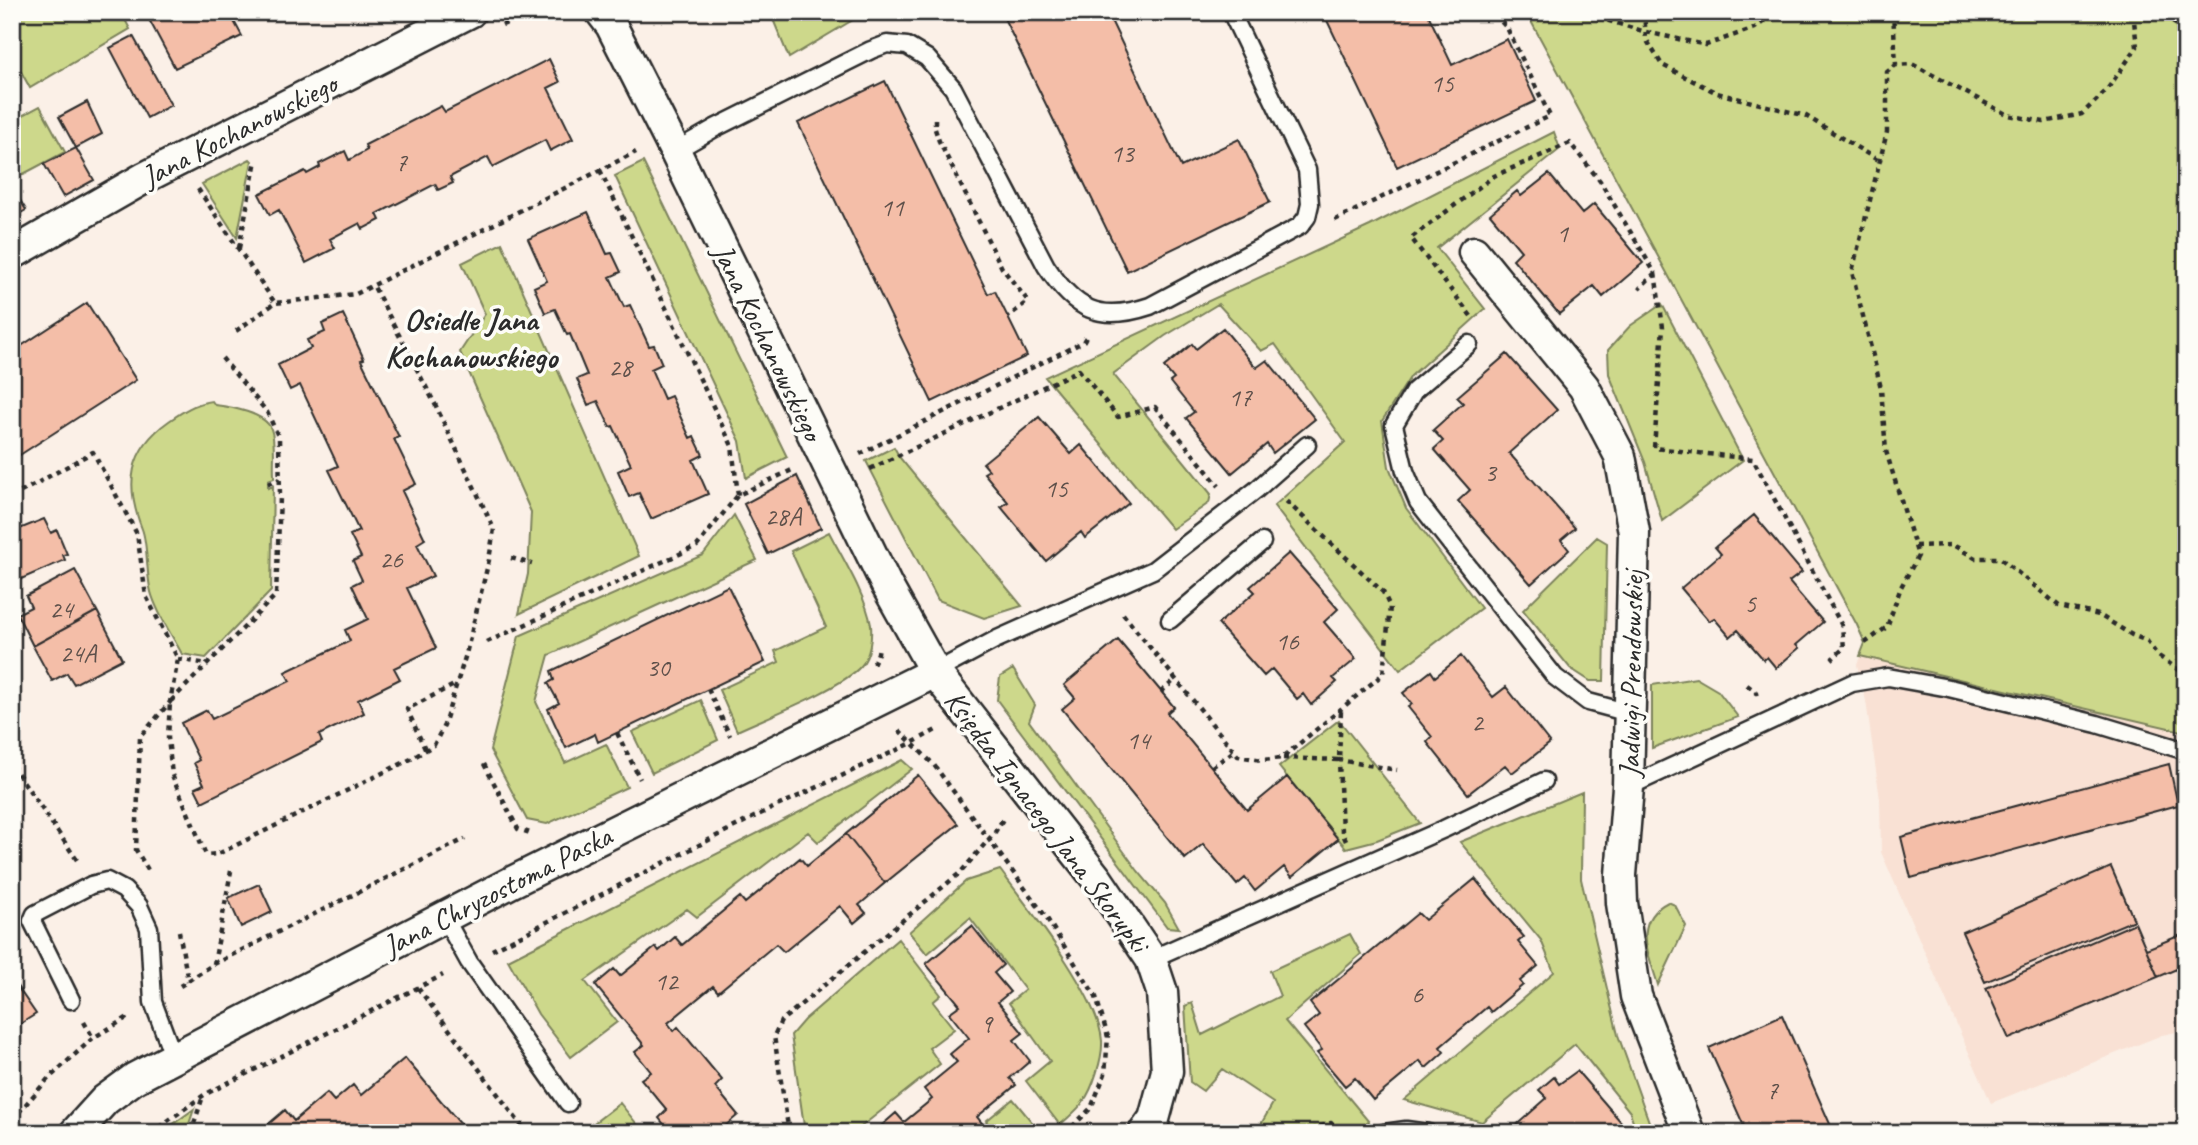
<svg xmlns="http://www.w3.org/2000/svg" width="2198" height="1145" font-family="Caveat,sans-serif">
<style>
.built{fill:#f9e1d4}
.green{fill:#cdd88b;stroke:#7c825b;stroke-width:2}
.building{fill:#f4bea8;stroke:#2b2b2b;stroke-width:2}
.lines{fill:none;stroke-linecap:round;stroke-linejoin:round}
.service-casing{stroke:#2b2b2b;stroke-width:21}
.minor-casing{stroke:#2b2b2b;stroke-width:35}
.path{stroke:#2b2b2b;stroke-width:4.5;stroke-dasharray:5 5;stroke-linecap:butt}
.service{stroke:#fdfcf7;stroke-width:16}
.minor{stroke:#fdfcf7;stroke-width:30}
.labels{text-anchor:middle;stroke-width:7;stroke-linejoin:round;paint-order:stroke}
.number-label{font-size:26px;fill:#5d504a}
.street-label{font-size:30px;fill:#2b2b2b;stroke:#fdfcf7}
.neighbourhood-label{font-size:32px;font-weight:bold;fill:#2b2b2b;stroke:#fdfcf7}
</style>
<rect width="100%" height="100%" fill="#fbf0e7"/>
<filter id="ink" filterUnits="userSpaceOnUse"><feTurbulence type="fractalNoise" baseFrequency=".0143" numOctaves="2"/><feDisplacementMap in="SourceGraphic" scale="14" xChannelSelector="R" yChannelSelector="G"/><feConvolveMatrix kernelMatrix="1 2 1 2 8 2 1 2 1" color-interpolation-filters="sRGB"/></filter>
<g filter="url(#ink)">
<!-- built -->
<path class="built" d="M1860 656 2186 732V1030L2162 1035 1991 1103 1881 852 1880 799 1866 701 1857 665Z"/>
<!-- green -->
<path class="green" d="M12 12H121L130 29 30 88 12 55Z
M770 12H866L789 58Z
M1526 12H2186V732L1860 656 1865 643 1857 625Z
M40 106 65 152 12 180V121Z
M1554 132 1560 149 1437 248 1485 309 1411 376 1382 421 1389 467 1406 508 1481 608 1400 670 1274 506 1345 442 1275 344 1261 351 1218 304 1165 336 1113 374 1211 494 1209 503 1172 529 1045 377 1370 226Z
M250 159 252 161 237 238 202 184Z
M643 162 787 457 746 478 740 441 615 176Z
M502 243 639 556 519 614 528 574 531 512 460 352 485 314 462 263Z
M1662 304 1743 460 1662 521 1645 462 1609 374 1608 350 1630 326Z
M212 401 215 405C231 407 265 413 271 429 276 442 273 461 274 475V478L268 480V488L273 486 271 591 206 658 182 654C172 635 157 614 151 592 146 574 148 544 142 529 125 486 128 450 169 421 182 412 195 403 212 401Z
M894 447 900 458 1022 606 984 618 938 600 866 461Z
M734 515 757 560 549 655 536 702 565 763 606 744 627 787 547 824 527 820 490 750 519 636 703 555Z
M829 532C843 559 866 596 871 625 872 638 870 656 861 666 842 688 767 717 737 731L719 690 779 662 775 651 826 627 791 551Z
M1597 537 1607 543 1604 681H1590L1570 668 1523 610Z
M1013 669 1035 705 1029 721 1138 871 1165 903 1179 928 1167 927 997 700 1000 677Z
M1696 678 1718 691 1738 717 1652 748V685Z
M701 700 718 740 652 773 632 732Z
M1339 720 1420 823 1377 840 1346 848 1287 777 1279 767Z
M902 760 912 769 818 842 808 832 697 917 687 909 585 981 617 1022 571 1057 538 1014 508 960Z
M1582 792 1581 879 1618 1035 1653 1133H1637L1630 1112 1575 1044 1482 1122 1404 1100 1554 972 1541 940 1460 842Z
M1000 870C1028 907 1099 996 1102 1041 1103 1057 1093 1089 1083 1102 1077 1111 1067 1118 1060 1125L1026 1081 1050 1061 1009 1003 1025 990 970 918 927 954 909 932 966 881Z
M1668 902 1675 905 1686 926 1658 985C1649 954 1631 921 1668 902Z
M1350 934 1361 954 1285 1021 1369 1122 1353 1133H1256L1273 1103 1222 1069 1203 1091 1190 1082 1185 1006 1192 1003 1202 1035 1280 996 1270 971Z
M898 939 941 995 933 1002 954 1029 929 1048 940 1064 857 1130 858 1133H805L791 1035 804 1020Z
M1013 1099 1041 1133H989L992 1129 986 1121Z
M620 1103 644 1133H581Z
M194 1109 186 1133H161Z"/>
<!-- building -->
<path class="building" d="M145 12H229L242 36 175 68Z
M1001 12H1107L1181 167 1239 139 1270 202 1127 271Z
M1323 12H1427L1452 65 1507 39 1536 101 1397 167Z
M133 36 171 105 147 118 110 48Z
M549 59 560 82 548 88 573 139 550 151 545 140 493 167 488 157 450 177 453 183 438 190 435 184 377 214 380 220 363 229 360 223 330 239 335 248 306 263 279 210 270 215 259 194 305 171 307 174 320 167 319 164 345 151 349 160 367 150 365 145 441 106 445 112Z
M885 81 988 294 995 291 1027 356 932 402 798 123Z
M87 102 102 134 76 148 59 117Z
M76 148 94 180 63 197 44 164Z
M1549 174 1582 214 1594 204 1643 263 1603 297 1594 286 1559 314 1513 259 1521 251 1490 214 1517 191 1521 196Z
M15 192 26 210 12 218V193Z
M588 212 607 254 612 253 621 272 610 277 624 307 630 305 649 346 654 345 662 364 651 369 664 399 671 396 690 438 694 436 703 455 693 460 708 494 651 519 639 493 629 497 618 471 631 465 613 426 610 427 598 401 588 405 577 379 587 375 570 334 567 335 555 309 545 313 534 287 547 281 528 239Z
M87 303 136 380 12 460V352Z
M343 314 364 359 361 360 399 437 394 439 416 484 402 491 425 539 417 544 433 576 407 588 436 648 394 668 400 679 358 700 364 713 319 735 322 742 202 802 195 788 204 784 194 763 199 760 181 723 207 710 212 719 290 681 285 672 350 641 345 630 368 619 352 585 362 580 353 561 361 557 350 535 359 531 329 470 338 466 300 385 290 390 278 365 311 348 307 340 325 332 322 324Z
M1223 328 1256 368 1267 360 1315 419 1273 453 1267 444 1232 473 1186 418 1194 412 1170 382 1174 379 1164 367 1192 344 1196 349Z
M1507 354 1557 410 1509 453 1575 528 1561 540 1569 550 1531 584 1458 501 1470 490 1434 449 1443 441 1433 430 1463 403 1457 397Z
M1039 417 1071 454 1081 445 1129 503 1085 538 1081 532 1046 561 1001 507 1008 502 984 473 989 470 983 463Z
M797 476 821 528 768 554 744 504Z
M1754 515 1802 572 1789 582 1823 622 1796 645 1799 648 1776 668 1767 657 1764 660 1738 630 1730 637 1714 618 1709 621 1681 588 1721 554 1715 547Z
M44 519 51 533 57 530 67 554 63 555 65 560 12 583V532Z
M1289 553 1338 609 1324 622 1356 659 1333 678 1337 682 1311 705 1303 694 1297 699 1272 669 1264 676 1218 624 1255 592 1250 587Z
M75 570 97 611 33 646 17 614 31 607 26 596Z
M728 586 765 662 598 742 595 734 566 748 548 709 559 703 548 683 554 680 551 671Z
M97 611 122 659 74 684 67 673 52 681 33 646Z
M1118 640 1174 707 1167 713 1247 810 1287 777 1338 839 1292 877 1284 867 1255 891 1245 878 1237 885 1203 844 1185 859 1062 709 1075 698 1064 685Z
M1461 656 1493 697 1506 687 1550 743 1512 773 1505 765 1468 794 1427 742 1432 737 1408 707 1412 704 1403 693 1431 671 1435 677Z
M2169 764 2178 805 1911 878 1901 837Z
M918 775 958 824 885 883 846 834Z
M846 834 885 883 859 905 866 913 854 923 840 906 784 952 776 944 718 992 713 986 668 1023 674 1031 678 1027 722 1080 715 1087 738 1115 717 1133H671L659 1118 667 1110 641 1079 651 1072 635 1052 644 1045 595 985 614 969 620 976 656 947 659 951 675 937 682 945 740 897 745 903 800 858 807 866Z
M2111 867 2134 920 1985 982 1962 932Z
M1475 879 1524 937 1518 942 1538 966 1520 981 1523 985 1491 1012 1487 1007 1440 1047 1444 1052 1426 1068 1420 1061 1373 1100 1355 1078 1345 1086 1317 1053 1322 1050 1304 1027 1319 1015 1310 1003 1418 913 1425 920Z
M259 884 272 912 241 927 228 898Z
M2135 923 2158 977 2009 1039 1986 988Z
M972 926 1003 965 994 973 1010 992 998 1002 1023 1033 1014 1040 1030 1061 1010 1078 1016 1085 977 1117 986 1128 980 1133H873L896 1113 904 1122 932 1099 924 1089 957 1062 950 1054 969 1038 949 1013 960 1005 926 964Z
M2186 933V965L2158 977 2146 949Z
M12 979 36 1014 12 1029Z
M1782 1015 1834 1133H1747L1709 1048Z
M405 1058 468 1133H379L377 1131 375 1133H258L285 1110 294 1121 327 1093 334 1101 353 1085 361 1095Z
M1577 1071 1628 1130 1625 1133H1517L1513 1128 1547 1098 1539 1090 1554 1077 1559 1084Z"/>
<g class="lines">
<!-- service casing -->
<g class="service-casing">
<path id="service" d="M675 151 715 128 871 50 887 44 907 46 927 58 953 88 1046 266C1075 310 1099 323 1150 306L1287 233 1300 226 1307 217 1310 204 1307 170 1232 14
M1469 344 1414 391 1394 425 1405 471 1418 502 1555 677 1588 702 1629 713
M1170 620 1262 542
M935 672 995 640 1153 570 1256 490 1307 445
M1628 787 1852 683 1888 677 1949 688 2097 724 2186 751
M444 917 469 962 568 1103
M1151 959 1444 829 1544 781
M71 1000 32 921 35 914 91 885 107 881 124 890 139 906 149 928 153 1002 174 1058
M1384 1133 1406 1130 1428 1133"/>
</g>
<!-- minor casing -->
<g class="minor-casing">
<path id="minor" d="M601 12 611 25 675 151 887 586 935 672 1097 879 1151 959 1162 992 1167 1071 1154 1119 1144 1133
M1474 252 1584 387 1620 456 1634 532 1628 787 1621 875 1622 903 1636 996 1689 1133
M12 254 146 177 470 12
M75 1133 105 1100 135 1078 510 883 935 672"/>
</g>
<!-- path -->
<path class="path" d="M1579 12 1646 32 1706 45 1755 28 1776 12
M1644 12 1646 39 1662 65 1717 93 1806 116 1879 161
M1893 12 1896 65
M2155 12 2186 30
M502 25C520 17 550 8 568 19
M935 119V129L939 141 1002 268 1028 301 1008 317
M600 170 732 446 738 495
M198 189 275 303
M1335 220 1550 116 1507 28 1492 12
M239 248 256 160
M1655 273 1663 327 1654 448 1753 459 1842 626 1844 648 1832 659
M1471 316 1411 238 1494 176 1570 143 1600 181 1655 273 1639 289
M236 331 275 303 356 294 636 152
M222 358 267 412 279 438 280 497 276 595 170 702 168 738 172 775 206 855 218 854 411 759 434 745 444 725 466 654 489 560 494 529 435 404 373 285
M860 454 1083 342 1087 335
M870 469 1079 370 1118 417 1155 407 1219 486
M268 484 280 479
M12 497 93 452 137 534 146 596 178 659 170 702 140 737 136 850 148 870
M1915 546 1953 545 1975 558H2000L2059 606 2099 615 2132 635 2147 641 2157 655 2179 670 2186 671
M511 558 532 564
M1123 614 1238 756 1262 760 1282 758 1383 674 1390 607 1383 592 1286 501
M487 642 697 546 738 495 792 470
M1865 643 1887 627 1901 587 1918 556 1886 451 1881 388 1852 272 1887 132V72L1896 65 1912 64 2008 115 2044 122 2082 114 2106 91 2137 47 2133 12
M178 659 207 664
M873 664 878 653 879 646
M1747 685 1757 693 1761 692
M708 689 730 736
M1161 692 1176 679
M899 730 912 743 938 729
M617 733 640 779
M425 749 407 709 456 684
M1283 758 1339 760 1341 710
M484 764 518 829 530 833
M12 765 77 860
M1212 767 1234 751
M1346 841 1342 832 1339 760 1397 770
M179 931 188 981
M492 950 758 815 912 743 934 765 1046 917 1096 997 1108 1037 1105 1074 1091 1108 1066 1133
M214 964 231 871
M180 986 214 964 465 839
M418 988 527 1133
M84 1022 93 1038
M12 1120 47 1080 93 1038 130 1016
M151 1133 204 1095 443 975
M191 1133 203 1096
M789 1133 774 1036 781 1021 961 872 995 832 1005 816
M1301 1133 1331 1123 1336 1133"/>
<!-- service -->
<use href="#service" class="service"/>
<!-- minor -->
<use href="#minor" class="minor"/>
</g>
</g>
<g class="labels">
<!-- number labels -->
<g class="number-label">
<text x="1442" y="92">15</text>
<text x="1122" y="162">13</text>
<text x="401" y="171">7</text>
<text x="892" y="216">11</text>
<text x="1562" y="242">1</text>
<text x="620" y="376">28</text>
<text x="1240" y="406">17</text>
<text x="1490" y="481">3</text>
<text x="1056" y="497">15</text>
<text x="783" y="525">28A</text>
<text x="391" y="568">26</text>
<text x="1750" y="612">5</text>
<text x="61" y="618">24</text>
<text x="1287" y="650">16</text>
<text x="78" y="662">24A</text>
<text x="658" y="676">30</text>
<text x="1477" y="731">2</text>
<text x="1138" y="749">14</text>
<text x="666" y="990">12</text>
<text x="1417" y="1003">6</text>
<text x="986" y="1032">9</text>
<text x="1772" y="1099">7</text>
</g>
<!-- street labels -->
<g class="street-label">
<text transform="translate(239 130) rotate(-27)" y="10">Jana Kochanowskiego</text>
<text transform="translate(768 342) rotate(64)" y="10">Jana Kochanowskiego</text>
<text transform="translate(1631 674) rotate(-89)" y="10">Jadwigi Prendowskiej</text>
<text transform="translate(1047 821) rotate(53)" y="10">Księdza Ignacego Jana Skorupki</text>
<text transform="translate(497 891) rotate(-27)" y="10">Jana Chryzostoma Paska</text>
</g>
<!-- neighbourhood labels -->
<g class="neighbourhood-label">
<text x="471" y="330">Osiedle Jana<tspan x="471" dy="37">Kochanowskiego</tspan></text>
</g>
</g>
<!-- margin -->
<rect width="2198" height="1145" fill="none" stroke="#fdfcf7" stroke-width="42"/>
<rect x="21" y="21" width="2156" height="1103" fill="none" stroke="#2b2b2b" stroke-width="2.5" filter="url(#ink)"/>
</svg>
